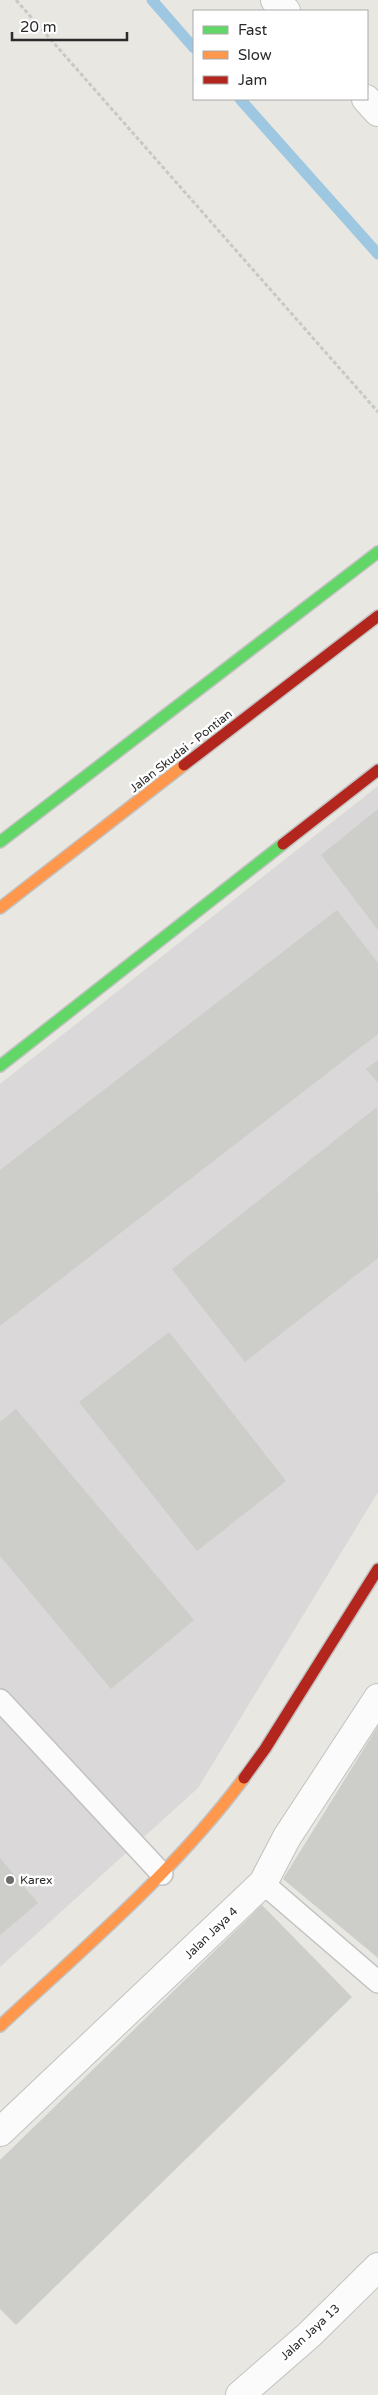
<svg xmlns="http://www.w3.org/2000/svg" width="378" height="2395" font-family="'Varela Round',sans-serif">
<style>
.industrial{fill:#dad8d9}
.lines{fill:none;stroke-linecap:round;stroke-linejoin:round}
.stream{stroke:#9ec7e1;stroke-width:11}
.building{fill:#cdcdc9}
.lane-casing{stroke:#c2c2c2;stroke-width:24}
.street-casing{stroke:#c2c2c2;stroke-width:30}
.fast-casing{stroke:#c2c2c2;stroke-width:14}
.slow-casing{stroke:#c2c2c2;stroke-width:14}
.jam-casing{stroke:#c2c2c2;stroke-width:14}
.path{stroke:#c8c8c7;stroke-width:3;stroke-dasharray:4 2.5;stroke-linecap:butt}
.lane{stroke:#fcfbfb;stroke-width:21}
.street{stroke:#fcfbfb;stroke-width:28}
.fast{stroke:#63d668;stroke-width:11}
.slow{stroke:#ff974d;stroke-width:11}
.jam{stroke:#b3261e;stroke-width:11}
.poi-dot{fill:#6d6d6b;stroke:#fff;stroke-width:2}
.labels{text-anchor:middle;stroke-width:5;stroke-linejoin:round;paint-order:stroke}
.street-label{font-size:12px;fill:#2b2b2b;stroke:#fff}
.poi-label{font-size:12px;fill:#2b2b2b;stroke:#fff;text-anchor:start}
</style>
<rect width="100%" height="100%" fill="#e8e7e2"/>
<!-- industrial -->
<path class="industrial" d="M378 786V1492L198 1788 0 1967V1084Z"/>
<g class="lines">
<!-- stream -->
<path class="stream" d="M152 0 194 48
M240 99 378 254"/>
</g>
<!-- building -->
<path class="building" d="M378 809V930L321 855Z
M337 910 378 963V1034L0 1326V1170Z
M378 1060V1083L366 1069Z
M377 1107 378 1258 245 1362 172 1269Z
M169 1332 286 1481 197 1551 79 1402Z
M16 1409 194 1620 111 1689 0 1556V1422Z
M378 1726V1958L283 1879Z
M0 1858 38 1903 0 1935Z
M262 1905 352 1997 16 2325 0 2309V2160Z"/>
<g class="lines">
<!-- lane casing -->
<g class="lane-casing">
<path id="lane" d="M0 1700 162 1874
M263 1883 378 1982"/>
</g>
<!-- street casing -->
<g class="street-casing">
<path id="street" d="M275 0 286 11
M366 99 378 112
M0 2132 263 1883 287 1837 378 1698
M240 2395 309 2335 378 2267"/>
</g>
<!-- fast casing -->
<g class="fast-casing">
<path id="fast" d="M0 842 378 552
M0 1066 283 844"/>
</g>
<!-- slow casing -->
<g class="slow-casing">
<path id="slow" d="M0 908 184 765
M0 2026C85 1947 175 1871 244 1778"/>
</g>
<!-- jam casing -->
<g class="jam-casing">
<path id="jam" d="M184 765 378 616
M283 844 378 770
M244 1778 265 1749 378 1569"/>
</g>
<!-- path -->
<path class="path" d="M16 0 378 412"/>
<!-- lane -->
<use href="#lane" class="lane"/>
<!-- street -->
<use href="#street" class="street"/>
<!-- fast -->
<use href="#fast" class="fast"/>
<!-- slow -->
<use href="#slow" class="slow"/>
<!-- jam -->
<use href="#jam" class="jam"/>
</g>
<!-- markers -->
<circle class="poi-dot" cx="10" cy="1880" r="5"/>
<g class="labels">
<!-- street labels -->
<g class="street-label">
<text transform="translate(181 751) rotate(-38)" y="4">Jalan Skudai - Pontian</text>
<text transform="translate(211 1933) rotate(-44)" y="4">Jalan Jaya 4</text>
<text transform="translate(310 2332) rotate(-43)" y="4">Jalan Jaya 13</text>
</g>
<!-- poi labels -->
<g class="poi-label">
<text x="20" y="1884">Karex</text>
</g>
</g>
<!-- legend -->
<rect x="193" y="10" width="175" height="90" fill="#ffffff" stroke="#aaaaaa"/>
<rect x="203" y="26" width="25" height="8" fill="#63d668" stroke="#aaaaaa"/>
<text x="238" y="35" font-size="15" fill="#2b2b2b">Fast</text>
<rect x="203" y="51" width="25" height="8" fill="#ff974d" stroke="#aaaaaa"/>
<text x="238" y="60" font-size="15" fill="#2b2b2b">Slow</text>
<rect x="203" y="76" width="25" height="8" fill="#b3261e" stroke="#aaaaaa"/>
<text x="238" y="85" font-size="15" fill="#2b2b2b">Jam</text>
<!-- scale -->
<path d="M12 32v8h115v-8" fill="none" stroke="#2b2b2b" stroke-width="2.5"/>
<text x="20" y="32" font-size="15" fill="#2b2b2b" stroke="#ffffff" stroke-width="4" paint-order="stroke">20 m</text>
</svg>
